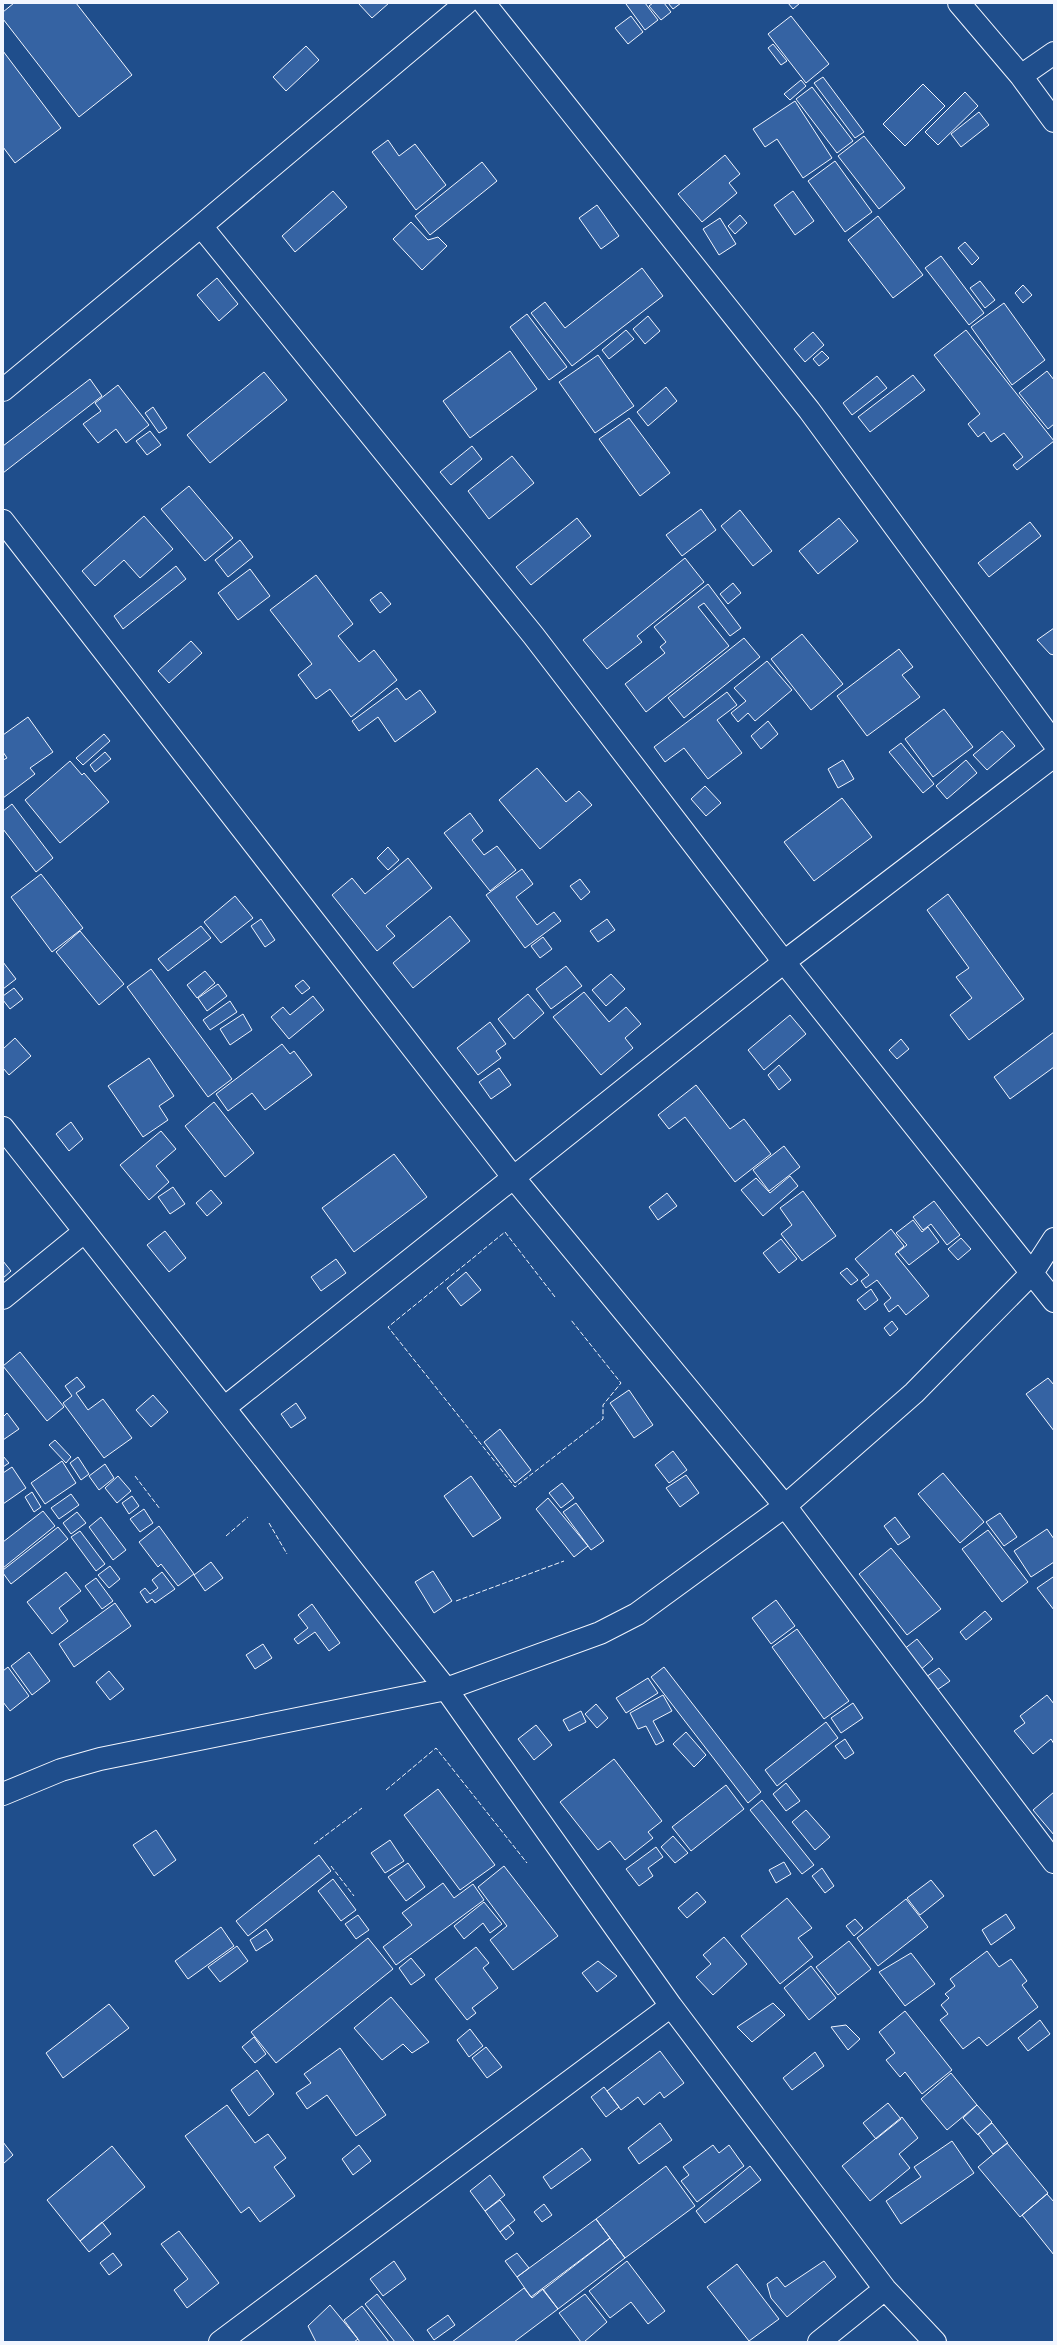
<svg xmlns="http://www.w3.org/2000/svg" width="1057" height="2345" font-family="'Titillium Web',sans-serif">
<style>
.building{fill:#3563a3;stroke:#f2f6ff}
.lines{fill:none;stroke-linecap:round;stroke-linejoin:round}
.minor-casing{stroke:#f2f6ff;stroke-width:24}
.minor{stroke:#1f4e8c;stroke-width:22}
.fence{stroke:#f2f6ff;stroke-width:1;stroke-dasharray:5 2;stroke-linecap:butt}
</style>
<rect width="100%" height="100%" fill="#1f4e8c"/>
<!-- building -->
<path class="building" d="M14 3H76L132 75 79 117 3 19V12Z
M358 3H389L372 18Z
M628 3H645L658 20 645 30 626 4Z
M653 3H664L671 12 661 20 649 6Z
M668 3H681L673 9Z
M788 3H800L793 9Z
M631 16 643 32 628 44 615 28Z
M791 16 829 64 806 83 768 34Z
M773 44 787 61 781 65 768 48Z
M306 46 319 60 286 91 273 77Z
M3 51 61 128 15 163 3 147Z
M823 77 864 132 855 138 814 83Z
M801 80 806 86 790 100 784 94Z
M923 84 945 106 905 146 883 124Z
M812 87 853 141 837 153 796 99Z
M965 92 978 106 938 145 925 132Z
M795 101 832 158 803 178 777 139 765 147 753 129Z
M979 112 989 125 961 147 951 134Z
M864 136 905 188 879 209 838 156Z
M388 140 399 156 415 144 446 185 416 210 372 152Z
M725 155 740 174 729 183 737 193 702 222 678 194Z
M835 161 872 212 845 232 808 181Z
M482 162 497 181 430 235 415 216Z
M333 191 347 207 295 252 282 236Z
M793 191 814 221 795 235 774 205Z
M597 205 619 236 601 249 579 218Z
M740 215 747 223 735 234 728 226Z
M878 216 923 275 893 298 848 240Z
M720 218 736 244 719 255 703 229Z
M411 222 428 240 438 237 447 246 422 270 393 239Z
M965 242 979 258 972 265 958 248Z
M941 256 984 313 969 325 925 268Z
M642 268 663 296 572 366 531 313 545 302 565 328Z
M217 278 238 304 219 321 197 295Z
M980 281 995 300 985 308 970 288Z
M1023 285 1032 295 1023 303 1015 293Z
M1004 303 1045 360 1012 385 971 327Z
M527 314 567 367 549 380 510 327Z
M648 316 660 331 645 344 633 329Z
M626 330 634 339 609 359 602 350Z
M966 330 1054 441 1017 470 1013 465 1023 457 1004 433 991 442 984 432 978 437 968 424 980 414 934 355Z
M813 332 824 345 805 362 794 349Z
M510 351 537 389 470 438 443 401Z
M822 351 829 358 819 366 813 359Z
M598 355 634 406 595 433 559 382Z
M1047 371 1054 380V424L1048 429 1019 393Z
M264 372 287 400 210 463 187 435Z
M913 375 925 390 870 432 858 417Z
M877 376 887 388 852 415 843 403Z
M90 379 102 396 3 473V446Z
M118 385 149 425 126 443 116 429 98 443 83 424 101 411 95 403Z
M666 387 677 401 648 426 637 412Z
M153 407 167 428 159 433 145 413Z
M629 418 670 473 640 496 599 439Z
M150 431 161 445 147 455 136 441Z
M472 446 482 459 451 485 440 472Z
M512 456 534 483 489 519 468 491Z
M189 486 233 538 205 561 161 509Z
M701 509 716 530 682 556 666 535Z
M740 510 772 551 753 566 721 526Z
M144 516 173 549 140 578 124 560 95 586 82 571Z
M577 518 591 536 531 585 516 567Z
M839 518 858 541 818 574 799 551Z
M1030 522 1041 536 989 577 978 563Z
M240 540 253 557 228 577 215 560Z
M685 558 704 582 637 636 642 642 607 669 583 640Z
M176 566 186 579 123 629 114 616Z
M250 569 270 596 238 620 218 593Z
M316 575 353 624 338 636 359 662 374 650 397 680 351 717 330 689 316 699 298 675 312 664 270 610Z
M733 583 741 593 728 604 720 594Z
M708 584 741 628 730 636 704 603 698 607 729 646 646 712 625 684 665 653 660 647 666 642 654 627Z
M381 592 391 604 380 613 370 600Z
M1054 628V655L1050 654 1037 640Z
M802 634 843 684 811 710 771 659Z
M744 638 760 657 684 718 668 698Z
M191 641 202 653 169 683 158 671Z
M899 649 913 667 902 675 920 697 867 736 837 696Z
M767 661 792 690 755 721 748 713 738 722 731 713 746 701 734 688Z
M397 688 406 700 420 690 436 712 395 742 378 717 359 731 352 721Z
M727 692 737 705 717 720 742 753 708 779 684 748 665 762 654 747Z
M944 709 973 747 933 777 905 739Z
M28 717 53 752 30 768 35 774 3 798V760L7 758 3 752V735Z
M768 721 778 734 761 749 751 736Z
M1002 731 1015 746 987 770 973 755Z
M104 734 110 741 83 765 76 758Z
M901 743 934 784 923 793 889 752Z
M105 752 111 759 95 772 90 765Z
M843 760 854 779 838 788 828 769Z
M966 760 977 773 947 799 936 786Z
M70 761 82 775 84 773 109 802 60 843 25 800Z
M537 768 566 802 579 791 592 805 540 849 499 800Z
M705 786 721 803 706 816 691 799Z
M842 798 872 837 814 881 784 842Z
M12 804 53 858 36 872 3 829V811Z
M470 813 483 831 472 840 484 855 497 846 516 870 490 891 444 833Z
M388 847 399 860 388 870 377 858Z
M408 858 432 888 386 926 395 936 377 951 332 895 352 878 365 894Z
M522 869 533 884 516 897 537 925 554 912 561 921 525 948 486 895Z
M41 874 83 928 52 952 11 897Z
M580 879 590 892 581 900 570 886Z
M948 894 1024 999 969 1040 950 1015 972 998 956 977 969 968 927 910Z
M235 896 253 918 221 943 204 922Z
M450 916 470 941 413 988 393 963Z
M261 919 275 940 265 947 251 926Z
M607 919 615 930 598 942 590 931Z
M201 926 211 938 168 971 158 959Z
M80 931 124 984 99 1005 56 952Z
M543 937 552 949 540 958 531 946Z
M3 962 16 979 3 989Z
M566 966 582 986 551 1009 536 989Z
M151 969 232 1079 208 1097 127 987Z
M205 971 215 983 197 998 187 985Z
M611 974 625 989 606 1006 592 990Z
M303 980 310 988 302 994 295 986Z
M218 984 227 996 207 1011 198 998Z
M14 988 23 999 10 1009 3 1000V996Z
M584 992 609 1022 626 1007 641 1024 625 1038 633 1048 601 1075 553 1017Z
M528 994 544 1013 514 1039 498 1019Z
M313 996 324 1010 289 1039 271 1017 283 1007 290 1015Z
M230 1001 237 1012 210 1030 203 1020Z
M243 1014 252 1030 230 1045 220 1029Z
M790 1015 806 1034 764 1070 748 1050Z
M490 1022 506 1044 496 1051 501 1058 478 1075 457 1048Z
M1054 1032V1067L1010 1099 994 1077Z
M15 1038 31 1056 9 1075 3 1068V1049Z
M901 1039 909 1049 897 1059 889 1050Z
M282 1044 290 1054 294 1051 312 1075 265 1110 252 1093 228 1111 216 1094Z
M149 1058 174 1096 159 1106 168 1120 143 1137 108 1086Z
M779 1065 791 1080 779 1090 768 1075Z
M499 1068 511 1085 491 1099 479 1082Z
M696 1085 730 1129 744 1119 771 1154 735 1182 685 1117 669 1129 658 1115Z
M214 1102 254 1153 225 1177 185 1126Z
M71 1122 83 1139 69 1151 56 1134Z
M161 1131 176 1149 156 1166 169 1182 149 1200 120 1165Z
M784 1146 800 1167 769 1191 753 1170Z
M394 1154 427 1197 354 1252 322 1208Z
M790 1176 798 1186 763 1216 741 1190 756 1178 770 1193Z
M173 1187 185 1204 170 1214 158 1197Z
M211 1190 222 1203 207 1216 196 1203Z
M803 1191 836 1236 802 1261 781 1234 792 1225 780 1208Z
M667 1193 677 1206 658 1220 649 1207Z
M934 1201 960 1235 947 1245 931 1224 923 1230 913 1217Z
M913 1220 922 1232 928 1227 939 1242 909 1265 898 1252 907 1245 896 1233Z
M891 1229 904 1246 895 1254 929 1296 906 1315 898 1305 889 1312 884 1304 891 1298 877 1280 866 1288 861 1281 869 1275 855 1259Z
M165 1231 186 1258 169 1272 147 1245Z
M961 1238 971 1249 958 1260 948 1249Z
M781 1239 797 1259 779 1273 763 1253Z
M336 1259 346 1273 321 1291 311 1277Z
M3 1261 11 1271 3 1278Z
M847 1268 858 1280 851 1285 840 1273Z
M466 1272 481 1290 461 1306 447 1288Z
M871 1289 878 1300 865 1310 857 1300Z
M892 1321 898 1329 890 1336 884 1328Z
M20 1352 64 1407 47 1421 3 1366Z
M77 1377 85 1387 76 1393 88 1410 103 1399 132 1438 104 1458 63 1403 72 1396 65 1386Z
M1048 1378 1054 1385V1431L1026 1394Z
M629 1390 653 1425 634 1438 610 1403Z
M153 1395 168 1412 151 1427 136 1410Z
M296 1403 306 1418 291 1428 281 1414Z
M7 1413 19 1429 3 1440V1417Z
M500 1429 531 1470 515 1483 484 1442Z
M55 1440 71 1457 66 1463 49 1445Z
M673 1451 687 1470 669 1483 655 1465Z
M3 1456 9 1463 3 1467Z
M78 1457 89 1474 81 1480 70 1463Z
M62 1461 76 1483 45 1504 31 1483Z
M105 1464 114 1478 99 1490 89 1476Z
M12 1467 26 1488 3 1504V1473Z
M943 1473 984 1522 960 1543 918 1494Z
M686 1475 699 1493 680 1507 666 1488Z
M118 1476 131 1491 117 1503 105 1488Z
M471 1476 501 1518 473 1537 444 1496Z
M562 1483 574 1498 561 1508 549 1493Z
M32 1492 41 1507 34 1512 25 1497Z
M71 1494 79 1505 59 1519 51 1508Z
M132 1496 139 1506 129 1514 122 1503Z
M548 1498 588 1546 574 1557 536 1509Z
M576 1503 604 1541 591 1550 563 1512Z
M144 1509 153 1523 140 1532 130 1519Z
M43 1511 55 1526 3 1568V1542Z
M77 1512 86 1523 71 1534 63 1523Z
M1000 1513 1017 1537 1004 1546 986 1522Z
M101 1517 126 1550 113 1560 89 1527Z
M895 1517 910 1537 898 1545 884 1526Z
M159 1526 194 1574 178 1586 161 1564 158 1567 139 1542Z
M58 1527 68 1539 11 1584 3 1573V1570Z
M1047 1529 1054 1539V1562L1031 1577 1014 1551Z
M988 1530 1028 1582 1002 1602 962 1549Z
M80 1531 105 1564 96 1571 71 1537Z
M891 1548 941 1609 907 1635 859 1574Z
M211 1562 223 1578 205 1591 194 1575Z
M110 1566 120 1579 109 1588 98 1575Z
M433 1571 452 1601 434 1613 415 1582Z
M66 1572 81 1591 59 1608 68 1621 52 1634 27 1602Z
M162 1572 175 1589 155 1603 152 1599 147 1603 140 1592 145 1588 150 1594 158 1588 152 1580Z
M1053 1577 1054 1578V1610L1037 1588Z
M96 1578 113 1601 102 1609 85 1586Z
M776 1600 795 1626 771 1644 752 1618Z
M115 1603 131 1626 74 1667 59 1644Z
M312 1604 340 1643 329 1651 315 1632 298 1644 294 1639 308 1628 298 1615Z
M985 1611 992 1619 966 1640 960 1632Z
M797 1629 849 1701 824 1719 772 1647Z
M917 1639 933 1659 919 1671 903 1650Z
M263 1644 272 1658 255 1669 246 1655Z
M29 1652 50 1681 32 1695 11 1666Z
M8 1667 29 1696 10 1711 3 1702V1671Z
M664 1667 761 1792 748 1803 651 1677Z
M939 1668 950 1681 937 1690 926 1677Z
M109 1671 124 1689 110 1700 96 1682Z
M648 1678 658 1693 626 1713 616 1698Z
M663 1695 672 1711 653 1721 664 1741 656 1745 646 1726 638 1729 630 1713Z
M1047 1695 1054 1704V1744L1051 1739 1033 1754 1014 1731 1025 1723 1020 1716Z
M853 1703 863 1718 841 1733 831 1718Z
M596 1704 608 1718 597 1728 585 1714Z
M581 1711 586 1722 569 1731 563 1720Z
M826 1722 838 1738 777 1786 765 1770Z
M536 1725 552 1745 534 1760 518 1739Z
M686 1732 706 1755 694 1767 673 1744Z
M845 1739 854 1753 845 1759 835 1746Z
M614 1759 662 1821 648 1832 653 1838 625 1860 610 1841 598 1850 560 1802Z
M786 1783 800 1801 786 1811 773 1794Z
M726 1785 744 1809 691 1851 672 1827Z
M438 1789 495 1865 460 1890 404 1815Z
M1054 1792V1835L1033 1810Z
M762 1800 814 1865 802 1874 750 1810Z
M806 1810 830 1837 815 1850 792 1822Z
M156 1830 176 1860 154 1876 133 1845Z
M673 1836 688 1853 675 1863 661 1847Z
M390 1840 404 1861 385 1873 371 1853Z
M656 1847 663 1857 648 1868 653 1876 639 1886 626 1869Z
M319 1855 331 1871 248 1936 236 1921Z
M784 1862 791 1874 776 1883 769 1870Z
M408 1863 425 1887 406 1901 388 1877Z
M504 1866 558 1936 513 1970 490 1940 507 1926 478 1887Z
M822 1868 834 1886 825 1893 812 1876Z
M333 1879 356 1910 341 1921 318 1891Z
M931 1880 944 1896 920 1915 907 1898Z
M443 1883 454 1898 473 1884 484 1900 396 1965 383 1947 412 1925 402 1913Z
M697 1892 706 1902 687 1918 678 1908Z
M787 1898 812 1928 798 1938 813 1957 780 1984 741 1936Z
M906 1899 928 1927 878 1966 857 1938Z
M484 1902 502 1924 490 1933 483 1923 464 1939 454 1926Z
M1006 1914 1015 1928 991 1945 982 1930Z
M358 1915 369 1930 356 1939 345 1924Z
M855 1919 863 1928 854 1936 846 1926Z
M221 1927 234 1946 188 1979 175 1961Z
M266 1929 273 1940 256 1951 250 1940Z
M724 1937 747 1964 713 1995 696 1977 711 1964 703 1955Z
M368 1938 393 1969 276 2063 251 2032Z
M849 1941 871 1969 838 1995 816 1967Z
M237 1946 248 1961 220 1982 208 1967Z
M476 1947 489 1963 483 1968 498 1988 472 2008 476 2013 467 2020 435 1979Z
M987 1951 999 1967 1011 1959 1027 1981 1022 1985 1038 2007 987 2046 979 2037 963 2049 940 2020 948 2014 941 2005 949 1998 945 1994 955 1986 950 1979Z
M911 1953 935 1984 905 2006 879 1972Z
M411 1958 425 1975 411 1985 399 1968Z
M598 1961 617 1976 597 1992 582 1973Z
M811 1966 836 1998 809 2020 784 1988Z
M391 1997 429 2042 412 2053 403 2044 382 2060 354 2028Z
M773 2003 785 2015 752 2042 737 2027Z
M109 2004 129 2028 63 2078 46 2053Z
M905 2011 952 2070 922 2094 905 2072 900 2077 886 2060 895 2053 879 2032Z
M1040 2020 1050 2034 1028 2051 1018 2038Z
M846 2025 860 2039 848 2050 831 2027Z
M470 2029 483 2046 469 2057 457 2040Z
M254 2037 266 2054 255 2063 242 2047Z
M486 2047 502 2067 487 2078 472 2058Z
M340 2048 386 2115 356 2136 327 2095 307 2109 296 2093 311 2083 304 2074Z
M660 2051 684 2083 664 2098 660 2092 644 2105 638 2097 621 2110 607 2091Z
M815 2052 824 2066 792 2090 783 2078Z
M257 2070 274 2094 249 2116 231 2090Z
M951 2073 977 2105 947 2130 921 2099Z
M604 2087 619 2107 606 2117 591 2097Z
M888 2103 901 2119 876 2139 863 2123Z
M227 2105 255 2143 268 2134 286 2158 274 2167 295 2196 260 2222 249 2207 241 2213 185 2136Z
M977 2105 992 2122 978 2135 963 2118Z
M902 2117 918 2138 899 2154 910 2168 870 2201 842 2166Z
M660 2123 672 2140 639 2164 628 2148Z
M992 2123 1008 2143 993 2154 978 2134Z
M952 2141 974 2173 901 2224 886 2201 921 2177 914 2167Z
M3 2142 13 2155 3 2164Z
M1007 2143 1048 2193 1020 2217 978 2167Z
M359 2145 371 2161 353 2175 342 2159Z
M713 2145 719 2153 729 2145 744 2166 697 2202 681 2181 689 2175 683 2167Z
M112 2146 145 2187 80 2241 47 2200Z
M582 2148 591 2160 551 2189 543 2177Z
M666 2166 695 2206 625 2258 596 2219Z
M750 2166 761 2180 705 2223 696 2211Z
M490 2175 505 2195 485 2211 470 2191Z
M1047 2194 1054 2202V2255L1022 2215Z
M500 2200 515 2220 500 2232 485 2211Z
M544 2204 552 2215 542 2222 534 2212Z
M596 2219 610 2238 531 2297 517 2277Z
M102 2222 111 2234 89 2252 80 2241Z
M508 2225 514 2233 506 2240 500 2232Z
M179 2231 219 2283 187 2308 174 2290 188 2279 161 2244Z
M610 2238 625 2258 558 2309 543 2290Z
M113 2253 122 2265 109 2275 100 2263Z
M517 2253 529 2268 517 2277 505 2261Z
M394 2261 406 2279 383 2296 370 2279Z
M627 2261 665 2311 648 2324 631 2302 610 2318 589 2291Z
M824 2261 836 2277 787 2317 771 2298 767 2284 777 2277 785 2287Z
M737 2264 779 2319 749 2341 707 2287Z
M524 2288 532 2298 543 2289 558 2309 514 2342H452Z
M377 2294 414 2341 413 2342H395L365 2304Z
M585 2294 607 2322 584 2342H581L559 2313Z
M330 2305 358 2339 354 2342H316L308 2326Z
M362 2306 389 2342H360L344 2320Z
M448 2315 455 2325 434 2340 427 2330Z"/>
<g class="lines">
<!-- minor casing -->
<g class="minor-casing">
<path id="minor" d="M484 3 809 410 1054 743
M959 3 1021 76 1054 121
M1021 76 1054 53
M201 226 533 635 784 962 1054 1301
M3 390 201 226 466 3
M3 521 513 1177 785 1506 1054 1862
M3 1128 446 1689 671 2006 885 2289 935 2342
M3 1298 84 1232
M224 1408 784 962 1054 756
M3 1794 61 1770 100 1759 446 1689 600 1633 637 1614 785 1506 914 1393 1032 1273 1054 1239
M220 2342 671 2006
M819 2342 885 2289"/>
</g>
<!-- minor -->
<use href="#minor" class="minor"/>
<!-- fence -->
<path class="fence" d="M555 1297 505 1232 388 1327 515 1487 603 1419V1405L621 1383 571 1320
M135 1476 160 1509
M269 1523 287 1554
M226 1536 248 1517
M456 1601 564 1561
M386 1790 436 1748 527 1863
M314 1844 362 1808
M331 1866 354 1896"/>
</g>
<!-- border -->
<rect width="1057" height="2345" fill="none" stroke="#f2f6ff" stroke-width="8"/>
</svg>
